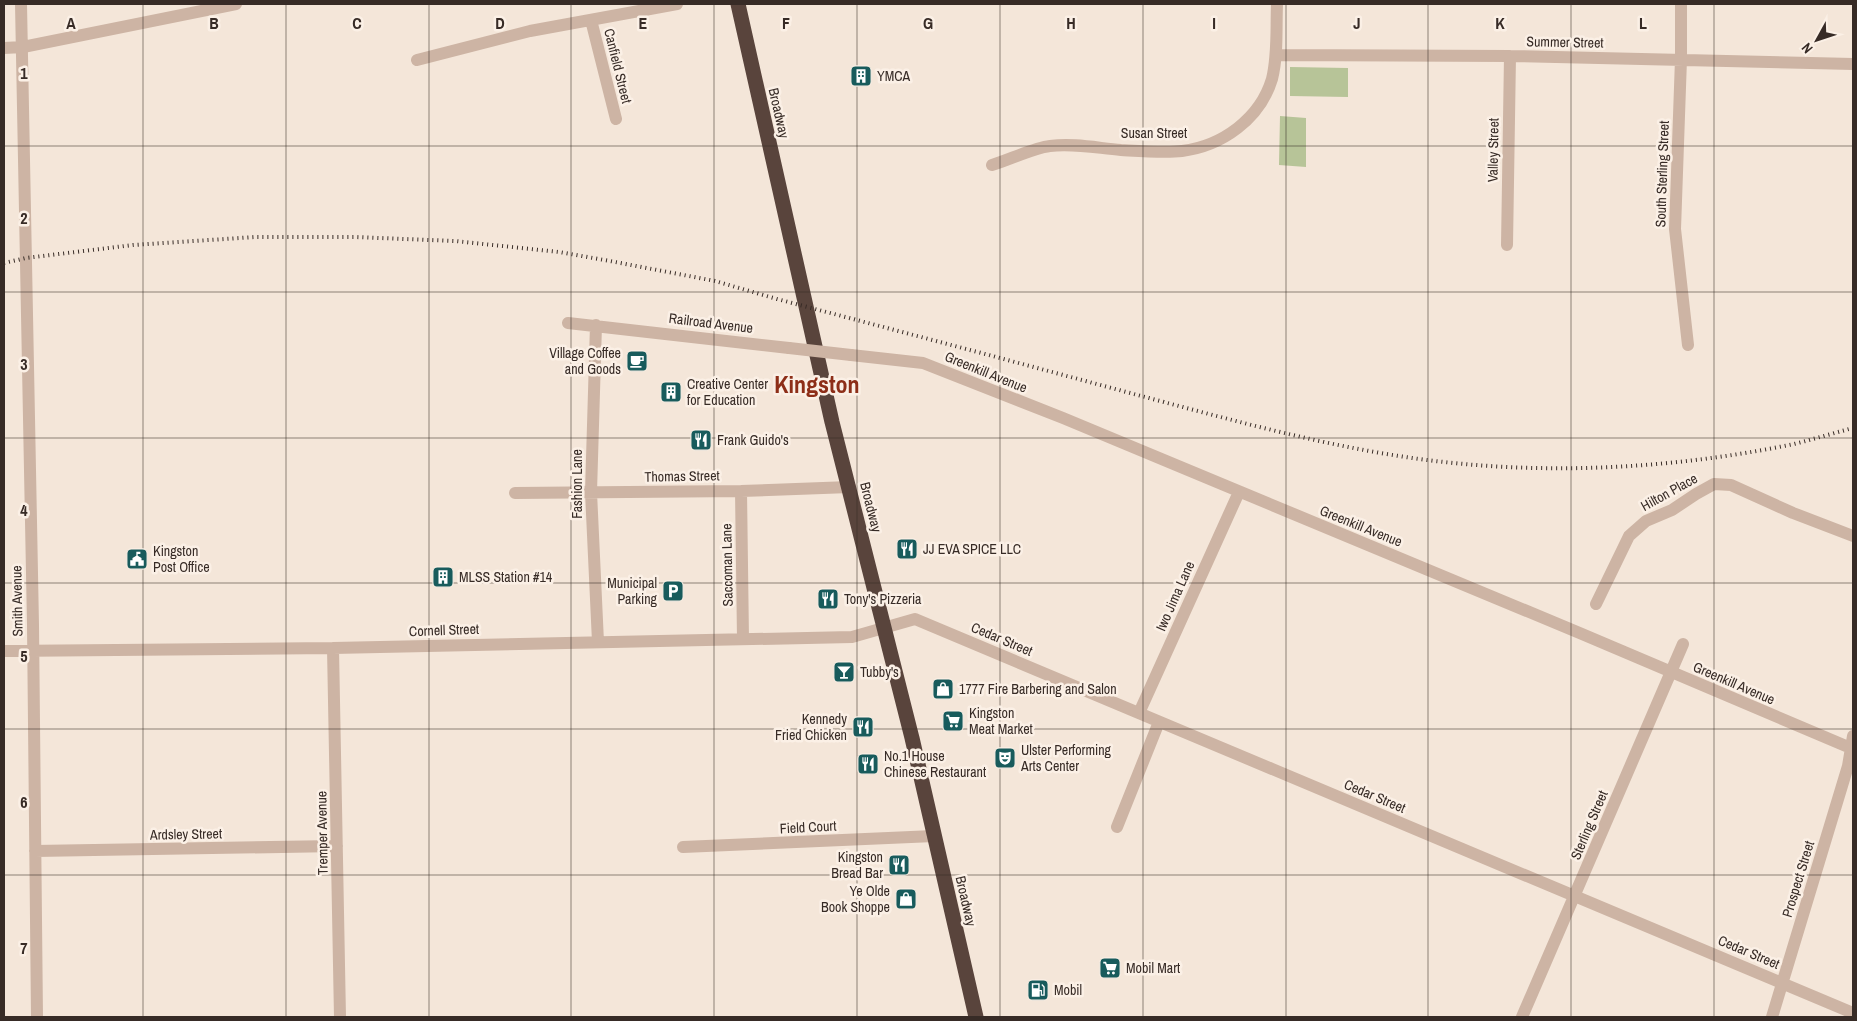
<svg xmlns="http://www.w3.org/2000/svg" width="1857" height="1021" font-family="'Archivo Narrow',sans-serif">
<style>
.green{fill:#b7c498}
.lines{fill:none;stroke-linecap:round;stroke-linejoin:round}
.street{stroke:#cdb4a4;stroke-width:12}
.highway{stroke:#59443c;stroke-width:15}
.rail{stroke:#372b26;stroke-width:4;stroke-dasharray:1 4;stroke-linecap:butt}
.street-bridge{stroke:#cdb4a4;stroke-width:12}
.grid{fill:none;stroke:#372b26;stroke-width:1;stroke-opacity:0.55}
.labels{text-anchor:middle;stroke-width:5;stroke-linejoin:round;paint-order:stroke}
.street-label{font-size:14px;fill:#372b26;stroke:#fbf0e6}
.poi-label{font-size:14px;fill:#372b26;stroke:#fbf0e6;text-anchor:start}
.town-label{font-size:24px;font-weight:bold;fill:#8d2e18;stroke:#fbf0e6}
.grid-label{font-size:16px;text-anchor:middle;font-weight:bold;fill:#372b26;stroke:#fbf0e6;stroke-width:5;stroke-linejoin:round;paint-order:stroke}
</style>
<rect width="100%" height="100%" fill="#f4e6d9"/>
<!-- green -->
<path class="green" d="M1290 67 1348 68V97L1290 96Z
M1280 116 1306 118V167L1279 165Z"/>
<g class="lines">
<!-- street -->
<path class="street" d="M21 4 33 625 37 1017
M1681 4V59L1675 229 1688 345
M591 20 616 119
M4 48 23 47 236 4
M1276 55 1510 56 1853 64
M417 60 530 31 677 4
M992 165C1009 160 1033 148 1050 146 1074 143 1097 148 1121 150 1139 151 1165 153 1182 151 1222 146 1260 119 1272 79 1278 55 1276 29 1277 4
M1507 245 1510 56
M568 323 789 348
M596 325 591 492 598 642
M851 355 923 363 1063 418 1582 634 1853 749
M741 491 743 639
M515 493 741 491 850 487
M1596 604 1629 536 1646 521 1672 510 1696 494 1714 484 1731 485 1793 513 1853 536
M333 648 340 1017
M4 651 333 648 852 637 915 619 1853 1013
M1139 713 1239 492
M1117 827 1159 722
M683 847 934 836
M35 851 337 846
M1522 1017 1683 644
M1772 1017 1848 766 1853 736"/>
<!-- highway -->
<path class="highway" d="M738 4 832 422 912 738 976 1017"/>
<!-- rail -->
<path class="rail" d="M4 263 26 258 133 245 255 237H355L455 241 559 252 610 261 715 281 777 299C895 330 1012 361 1130 393 1240 422 1350 454 1464 464 1574 474 1687 466 1794 444 1814 439 1834 433 1853 428"/>
<!-- street-bridge -->
<path class="street-bridge" d="M789 348 851 355"/>
</g>
<!-- grid -->
<path class="grid" d="M143 4V1017M286 4V1017M429 4V1017M571 4V1017M714 4V1017M857 4V1017M1000 4V1017M1143 4V1017M1286 4V1017M1428 4V1017M1571 4V1017M1714 4V1017M4 146H1853M4 292H1853M4 438H1853M4 583H1853M4 729H1853M4 875H1853"/>
<!-- icons -->
<defs>
<g id="building-square" transform="scale(1.125)"><rect x="-9" y="-9" width="18" height="18" rx="4" fill="#185b5c" stroke="#fbf0e6"/><path d="M-4-6H4V6H1V3H-1V6H-4ZM-2.5-4.3h1.7v1.8h-1.7ZM.8-4.3h1.7v1.8H.8ZM-2.5-1h1.7V.8h-1.7ZM.8-1h1.7V.8H.8Z" fill="#fff"/></g>
<g id="cafe-square" transform="scale(1.125)"><rect x="-9" y="-9" width="18" height="18" rx="4" fill="#185b5c" stroke="#fbf0e6"/><path d="M-5.5-4.5H6V0H3Q3 3.5 0 3.5H-2.5Q-5.5 3.5-5.5 0ZM3-3.2v2h1.7v-2ZM-6 4.5H4V6H-6Z" fill="#fff"/></g>
<g id="restaurant-square" transform="scale(1.125)"><rect x="-9" y="-9" width="18" height="18" rx="4" fill="#185b5c" stroke="#fbf0e6"/><path d="M-5-6h1v4h1v-4h1v4h1v-4h1v5L-1.5 .5V6h-2V.5L-5-1ZM5-6V6H3V1.5H1.5Q1.5-4 5-6Z" fill="#fff"/></g>
<g id="civic-square" transform="scale(1.125)"><rect x="-9" y="-9" width="18" height="18" rx="4" fill="#185b5c" stroke="#fbf0e6"/><path d="M-.6-6.5H3V-4.5H.6V-3L4-1V1h2V6H-6V1h2V-1L-.6-3ZM-1.2 2.5V6h2.4V2.5Z" fill="#fff"/></g>
<g id="parking-square" transform="scale(1.125)"><rect x="-9" y="-9" width="18" height="18" rx="4" fill="#185b5c" stroke="#fbf0e6"/><path d="M-3.5-5.5H1a3.5 3.5 0 0 1 0 7H-1V5.5H-3.5ZM-1-3.4V-.6H.8a1.4 1.4 0 0 0 0-2.8Z" fill="#fff"/></g>
<g id="bar-square" transform="scale(1.125)"><rect x="-9" y="-9" width="18" height="18" rx="4" fill="#185b5c" stroke="#fbf0e6"/><path d="M-6-5H6L.8 .8V4.5H3.5V6h-7V4.5H-.8V.8Z" fill="#fff"/></g>
<g id="shop-square" transform="scale(1.125)"><rect x="-9" y="-9" width="18" height="18" rx="4" fill="#185b5c" stroke="#fbf0e6"/><path d="M-5-2.5h2.3a2.7 3.5 0 0 1 5.4 0H5L5.5 6h-11ZM-1.5-2.5h3a1.5 2.3 0 0 0-3 0Z" fill="#fff"/></g>
<g id="supermarket-square" transform="scale(1.125)"><rect x="-9" y="-9" width="18" height="18" rx="4" fill="#185b5c" stroke="#fbf0e6"/><path d="M-6-5.5h2.5l.6 2H6L4.5 2H-2.5L-4.4-4H-6ZM-1.5 3.2a1.3 1.3 0 1 0 .1 0ZM3 3.2a1.3 1.3 0 1 0 .1 0Z" fill="#fff"/></g>
<g id="theatre-square" transform="scale(1.125)"><rect x="-9" y="-9" width="18" height="18" rx="4" fill="#185b5c" stroke="#fbf0e6"/><path d="M-5-5.5Q0-4 5-5.5V0Q5 5 0 6Q-5 5-5 0ZM-3.3-2.5H-1v1.5H-3.3ZM1-2.5H3.3v1.5H1ZM-2.8 1Q0 5.5 2.8 1Z" fill="#fff"/></g>
<g id="fuel-square" transform="scale(1.125)"><rect x="-9" y="-9" width="18" height="18" rx="4" fill="#185b5c" stroke="#fbf0e6"/><path d="M-5.5-6h7V0h2V4h1.3V-2.5L3-4.5l.8-.8L6-3V5H2.5V1h-1V6h-7ZM-4.2-4.7v3.2H.2V-4.7Z" fill="#fff"/></g>
</defs>
<g fill-rule="evenodd">
<use href="#building-square" x="861" y="76"/>
<use href="#cafe-square" x="637" y="361"/>
<use href="#building-square" x="671" y="392"/>
<use href="#restaurant-square" x="701" y="440"/>
<use href="#restaurant-square" x="907" y="549"/>
<use href="#civic-square" x="137" y="559"/>
<use href="#building-square" x="443" y="577"/>
<use href="#parking-square" x="673" y="591"/>
<use href="#restaurant-square" x="828" y="599"/>
<use href="#bar-square" x="844" y="672"/>
<use href="#shop-square" x="943" y="689"/>
<use href="#supermarket-square" x="953" y="721"/>
<use href="#restaurant-square" x="863" y="727"/>
<use href="#theatre-square" x="1005" y="758"/>
<use href="#restaurant-square" x="868" y="764"/>
<use href="#restaurant-square" x="899" y="865"/>
<use href="#shop-square" x="906" y="899"/>
<use href="#supermarket-square" x="1110" y="968"/>
<use href="#fuel-square" x="1038" y="990"/>
</g>
<g class="labels">
<!-- street labels -->
<g class="street-label">
<text transform="translate(1565 42) rotate(1)" y="5">Summer Street</text>
<text transform="translate(618 66) rotate(76)" y="5">Canfield Street</text>
<text transform="translate(779 113) rotate(77)" y="5">Broadway</text>
<text x="1154" y="138">Susan Street</text>
<text transform="translate(1493 150) rotate(-89)" y="5">Valley Street</text>
<text transform="translate(1662 174) rotate(-88)" y="5">South Sterling Street</text>
<text transform="translate(711 323) rotate(7)" y="5">Railroad Avenue</text>
<text transform="translate(986 372) rotate(22)" y="5">Greenkill Avenue</text>
<text transform="translate(682 476) rotate(-1)" y="5">Thomas Street</text>
<text transform="translate(577 484) rotate(-90)" y="5">Fashion Lane</text>
<text transform="translate(1669 492) rotate(-29)" y="5">Hilton Place</text>
<text transform="translate(871 507) rotate(76)" y="5">Broadway</text>
<text transform="translate(1361 526) rotate(22)" y="5">Greenkill Avenue</text>
<text transform="translate(727 565) rotate(-91)" y="5">Saccoman Lane</text>
<text transform="translate(1175 596) rotate(-66)" y="5">Iwo Jima Lane</text>
<text transform="translate(17 601) rotate(-91)" y="5">Smith Avenue</text>
<text transform="translate(444 630) rotate(-2)" y="5">Cornell Street</text>
<text transform="translate(1002 639) rotate(23)" y="5">Cedar Street</text>
<text transform="translate(1734 683) rotate(23)" y="5">Greenkill Avenue</text>
<text transform="translate(1375 796) rotate(23)" y="5">Cedar Street</text>
<text transform="translate(1589 825) rotate(-67)" y="5">Sterling Street</text>
<text transform="translate(808 827) rotate(-3)" y="5">Field Court</text>
<text transform="translate(322 833) rotate(-91)" y="5">Tremper Avenue</text>
<text transform="translate(186 834) rotate(-1)" y="5">Ardsley Street</text>
<text transform="translate(1798 879) rotate(-73)" y="5">Prospect Street</text>
<text transform="translate(966 901) rotate(77)" y="5">Broadway</text>
<text transform="translate(1749 952) rotate(23)" y="5">Cedar Street</text>
</g>
<!-- poi labels -->
<g class="poi-label">
<text x="877" y="81">YMCA</text>
<text x="621" y="358" text-anchor="end">Village Coffee<tspan x="621" dy="16">and Goods</tspan></text>
<text x="687" y="389">Creative Center<tspan x="687" dy="16">for Education</tspan></text>
<text x="717" y="445">Frank Guido's</text>
<text x="923" y="554">JJ EVA SPICE LLC</text>
<text x="153" y="556">Kingston<tspan x="153" dy="16">Post Office</tspan></text>
<text x="459" y="582">MLSS Station #14</text>
<text x="657" y="588" text-anchor="end">Municipal<tspan x="657" dy="16">Parking</tspan></text>
<text x="844" y="604">Tony's Pizzeria</text>
<text x="860" y="677">Tubby's</text>
<text x="959" y="694">1777 Fire Barbering and Salon</text>
<text x="969" y="718">Kingston<tspan x="969" dy="16">Meat Market</tspan></text>
<text x="847" y="724" text-anchor="end">Kennedy<tspan x="847" dy="16">Fried Chicken</tspan></text>
<text x="1021" y="755">Ulster Performing<tspan x="1021" dy="16">Arts Center</tspan></text>
<text x="884" y="761">No.1 House<tspan x="884" dy="16">Chinese Restaurant</tspan></text>
<text x="883" y="862" text-anchor="end">Kingston<tspan x="883" dy="16">Bread Bar</tspan></text>
<text x="890" y="896" text-anchor="end">Ye Olde<tspan x="890" dy="16">Book Shoppe</tspan></text>
<text x="1126" y="973">Mobil Mart</text>
<text x="1054" y="995">Mobil</text>
</g>
<!-- town labels -->
<g class="town-label">
<text x="817" y="393">Kingston</text>
</g>
</g>
<g class="grid-label">
<text x="71" y="29">A</text>
<text x="214" y="29">B</text>
<text x="357" y="29">C</text>
<text x="500" y="29">D</text>
<text x="643" y="29">E</text>
<text x="786" y="29">F</text>
<text x="928" y="29">G</text>
<text x="1071" y="29">H</text>
<text x="1214" y="29">I</text>
<text x="1357" y="29">J</text>
<text x="1500" y="29">K</text>
<text x="1643" y="29">L</text>
<text x="24" y="79">1</text>
<text x="24" y="224">2</text>
<text x="24" y="370">3</text>
<text x="24" y="516">4</text>
<text x="24" y="662">5</text>
<text x="24" y="808">6</text>
<text x="24" y="954">7</text>
</g>
<!-- border -->
<rect width="1857" height="1021" fill="none" stroke="#372b26" stroke-width="10"/>
<!-- north arrow -->
<g transform="translate(1817 40) rotate(230)" stroke="#fbf0e6" stroke-width="4" paint-order="stroke">
<path d="M0-4L9 19L0 12L-9 19Z" fill="#372b26"/>
<text y="-8" font-size="14" font-weight="bold" text-anchor="middle" fill="#372b26">N</text>
</g>
</svg>
